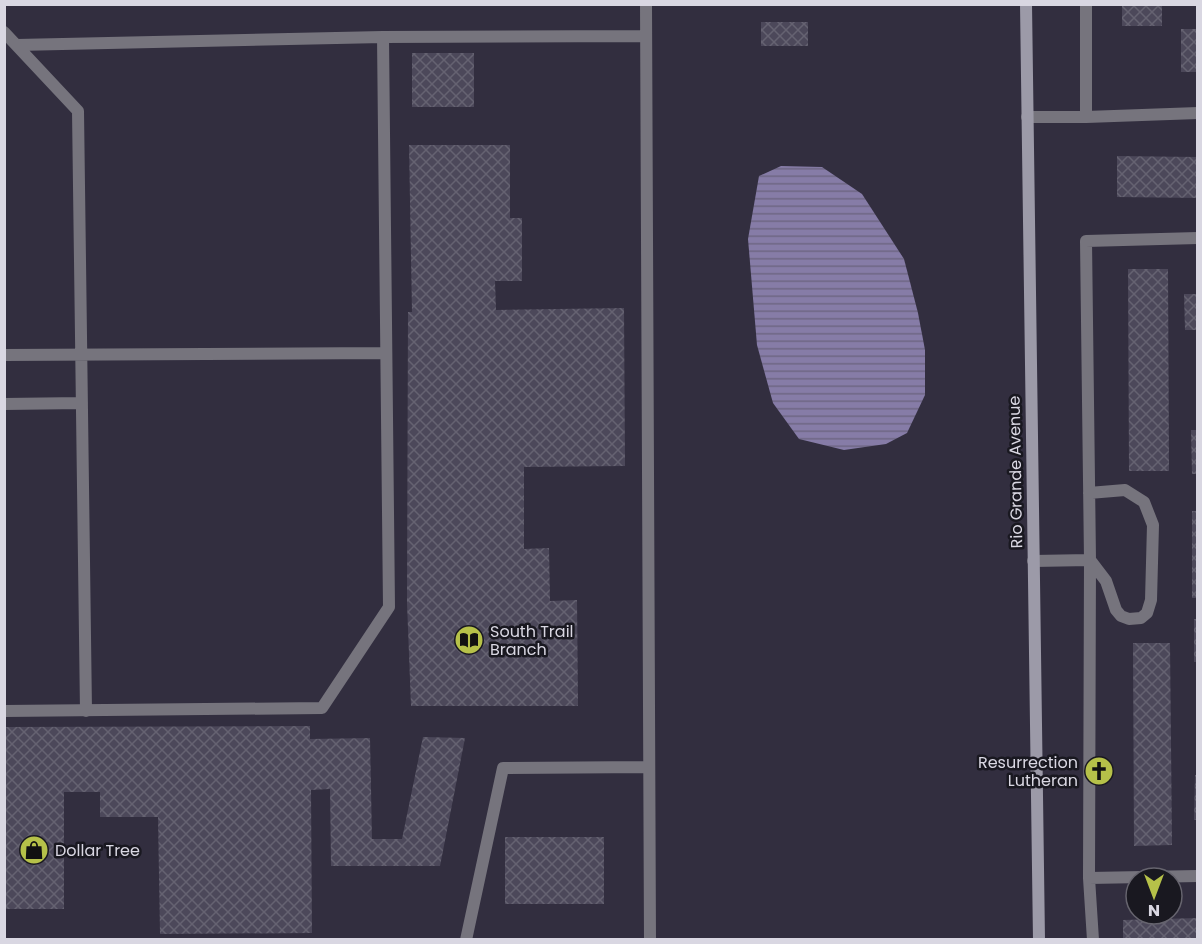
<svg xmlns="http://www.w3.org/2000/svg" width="1202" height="944" font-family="Poppins,sans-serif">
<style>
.water{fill:url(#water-rules)}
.building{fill:url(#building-cross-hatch)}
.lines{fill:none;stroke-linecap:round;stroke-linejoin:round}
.lane{stroke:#76747d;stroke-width:12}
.secondary{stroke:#9c9aa8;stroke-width:12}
.labels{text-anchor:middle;stroke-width:5;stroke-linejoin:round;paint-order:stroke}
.street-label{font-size:16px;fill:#d9d7e2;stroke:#191820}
.poi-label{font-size:16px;fill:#d9d7e2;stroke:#191820;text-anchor:start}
</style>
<defs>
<pattern id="water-rules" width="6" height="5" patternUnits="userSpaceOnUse" patternTransform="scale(1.5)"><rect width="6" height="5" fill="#867ca7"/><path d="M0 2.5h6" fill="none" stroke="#6e6784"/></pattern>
<pattern id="building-cross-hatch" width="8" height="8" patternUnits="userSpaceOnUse" patternTransform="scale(1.5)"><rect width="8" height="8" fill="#4c485a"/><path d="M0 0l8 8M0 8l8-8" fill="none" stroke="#656271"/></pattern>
</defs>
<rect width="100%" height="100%" fill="#322e3f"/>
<!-- water -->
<path class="water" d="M781 166 822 167 862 194 904 259 918 313 925 350V395L907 433 886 444 844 450 799 439 773 403 757 345 748 239 759 176Z"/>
<!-- building -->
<path class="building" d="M1122 4H1162V26H1122Z
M761 22H808V46H761Z
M1181 29H1198V72H1181Z
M412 53H474V107H412Z
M409 145H510V218H522V281H495L496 310 624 308 625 466 524 467V549L549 548 550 601 577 600 578 706H411L407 603 408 312H412Z
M1117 156 1198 157V198L1117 197Z
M1128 269H1168L1169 471H1129Z
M1184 294H1198V330H1185Z
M1191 430H1198V474H1192Z
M1192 511H1198V598H1192Z
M1194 619H1198V662H1194Z
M1133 643H1170L1172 845 1134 846Z
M310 726V739L370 738 372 839H402L423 737 465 738 440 866H331L330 789 311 790 312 933 160 934 158 817H100V792H64V909H4V727Z
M1195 775H1198V820H1194Z
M505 837H604V904H505Z
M1198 918V940H1123V920Z"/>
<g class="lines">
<!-- lane -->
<path class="lane" d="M646 4 650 940
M1086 4V117
M4 32 78 111 86 711
M383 37 646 36
M1027 117H1086L1198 113
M4 355 386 353
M4 404 82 403
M1033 561 1090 560 1106 581 1116 610 1121 616 1129 619 1141 618 1147 613 1151 600 1153 525 1144 502 1125 490 1089 493
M4 711 322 708 389 607 383 37 17 45
M1089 878 1198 876
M466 940 503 768 648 767
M1093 940 1089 878 1090 560 1086 241 1198 238"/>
<!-- secondary -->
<path class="secondary" d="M1026 4 1039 940"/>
</g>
<!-- icons -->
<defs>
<g id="library-disc" transform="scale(1.5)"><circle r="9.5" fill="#b6c149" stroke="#191820"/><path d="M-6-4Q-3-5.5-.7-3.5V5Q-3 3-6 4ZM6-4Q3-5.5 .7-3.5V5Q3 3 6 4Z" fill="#111"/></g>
<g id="church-disc" transform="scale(1.5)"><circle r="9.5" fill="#b6c149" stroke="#191820"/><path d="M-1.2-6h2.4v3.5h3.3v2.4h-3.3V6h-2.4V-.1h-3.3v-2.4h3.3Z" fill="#111"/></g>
<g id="shop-disc" transform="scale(1.5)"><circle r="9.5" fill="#b6c149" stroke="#191820"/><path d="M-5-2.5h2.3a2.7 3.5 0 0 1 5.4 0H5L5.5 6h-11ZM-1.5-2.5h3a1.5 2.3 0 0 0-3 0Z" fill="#111"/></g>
</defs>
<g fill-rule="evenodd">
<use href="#library-disc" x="469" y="640"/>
<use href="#church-disc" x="1099" y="771"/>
<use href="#shop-disc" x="34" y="850"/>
</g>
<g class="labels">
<!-- street labels -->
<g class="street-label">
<text transform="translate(1015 472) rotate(-91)" y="6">Rio Grande Avenue</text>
</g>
<!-- poi labels -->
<g class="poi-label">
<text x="490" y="637">South Trail<tspan x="490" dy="18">Branch</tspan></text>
<text x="1078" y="768" text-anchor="end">Resurrection<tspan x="1078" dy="18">Lutheran</tspan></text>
<text x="55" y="856">Dollar Tree</text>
</g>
</g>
<!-- border -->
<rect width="1202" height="944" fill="none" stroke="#d9d7e2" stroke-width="12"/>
<!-- north arrow -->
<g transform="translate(1154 896) rotate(180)"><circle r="28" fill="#191820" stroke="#66646e" stroke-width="1.5"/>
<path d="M0-4.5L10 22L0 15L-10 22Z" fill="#b6c149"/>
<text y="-9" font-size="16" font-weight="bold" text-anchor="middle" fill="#d9d7e2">N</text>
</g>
</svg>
